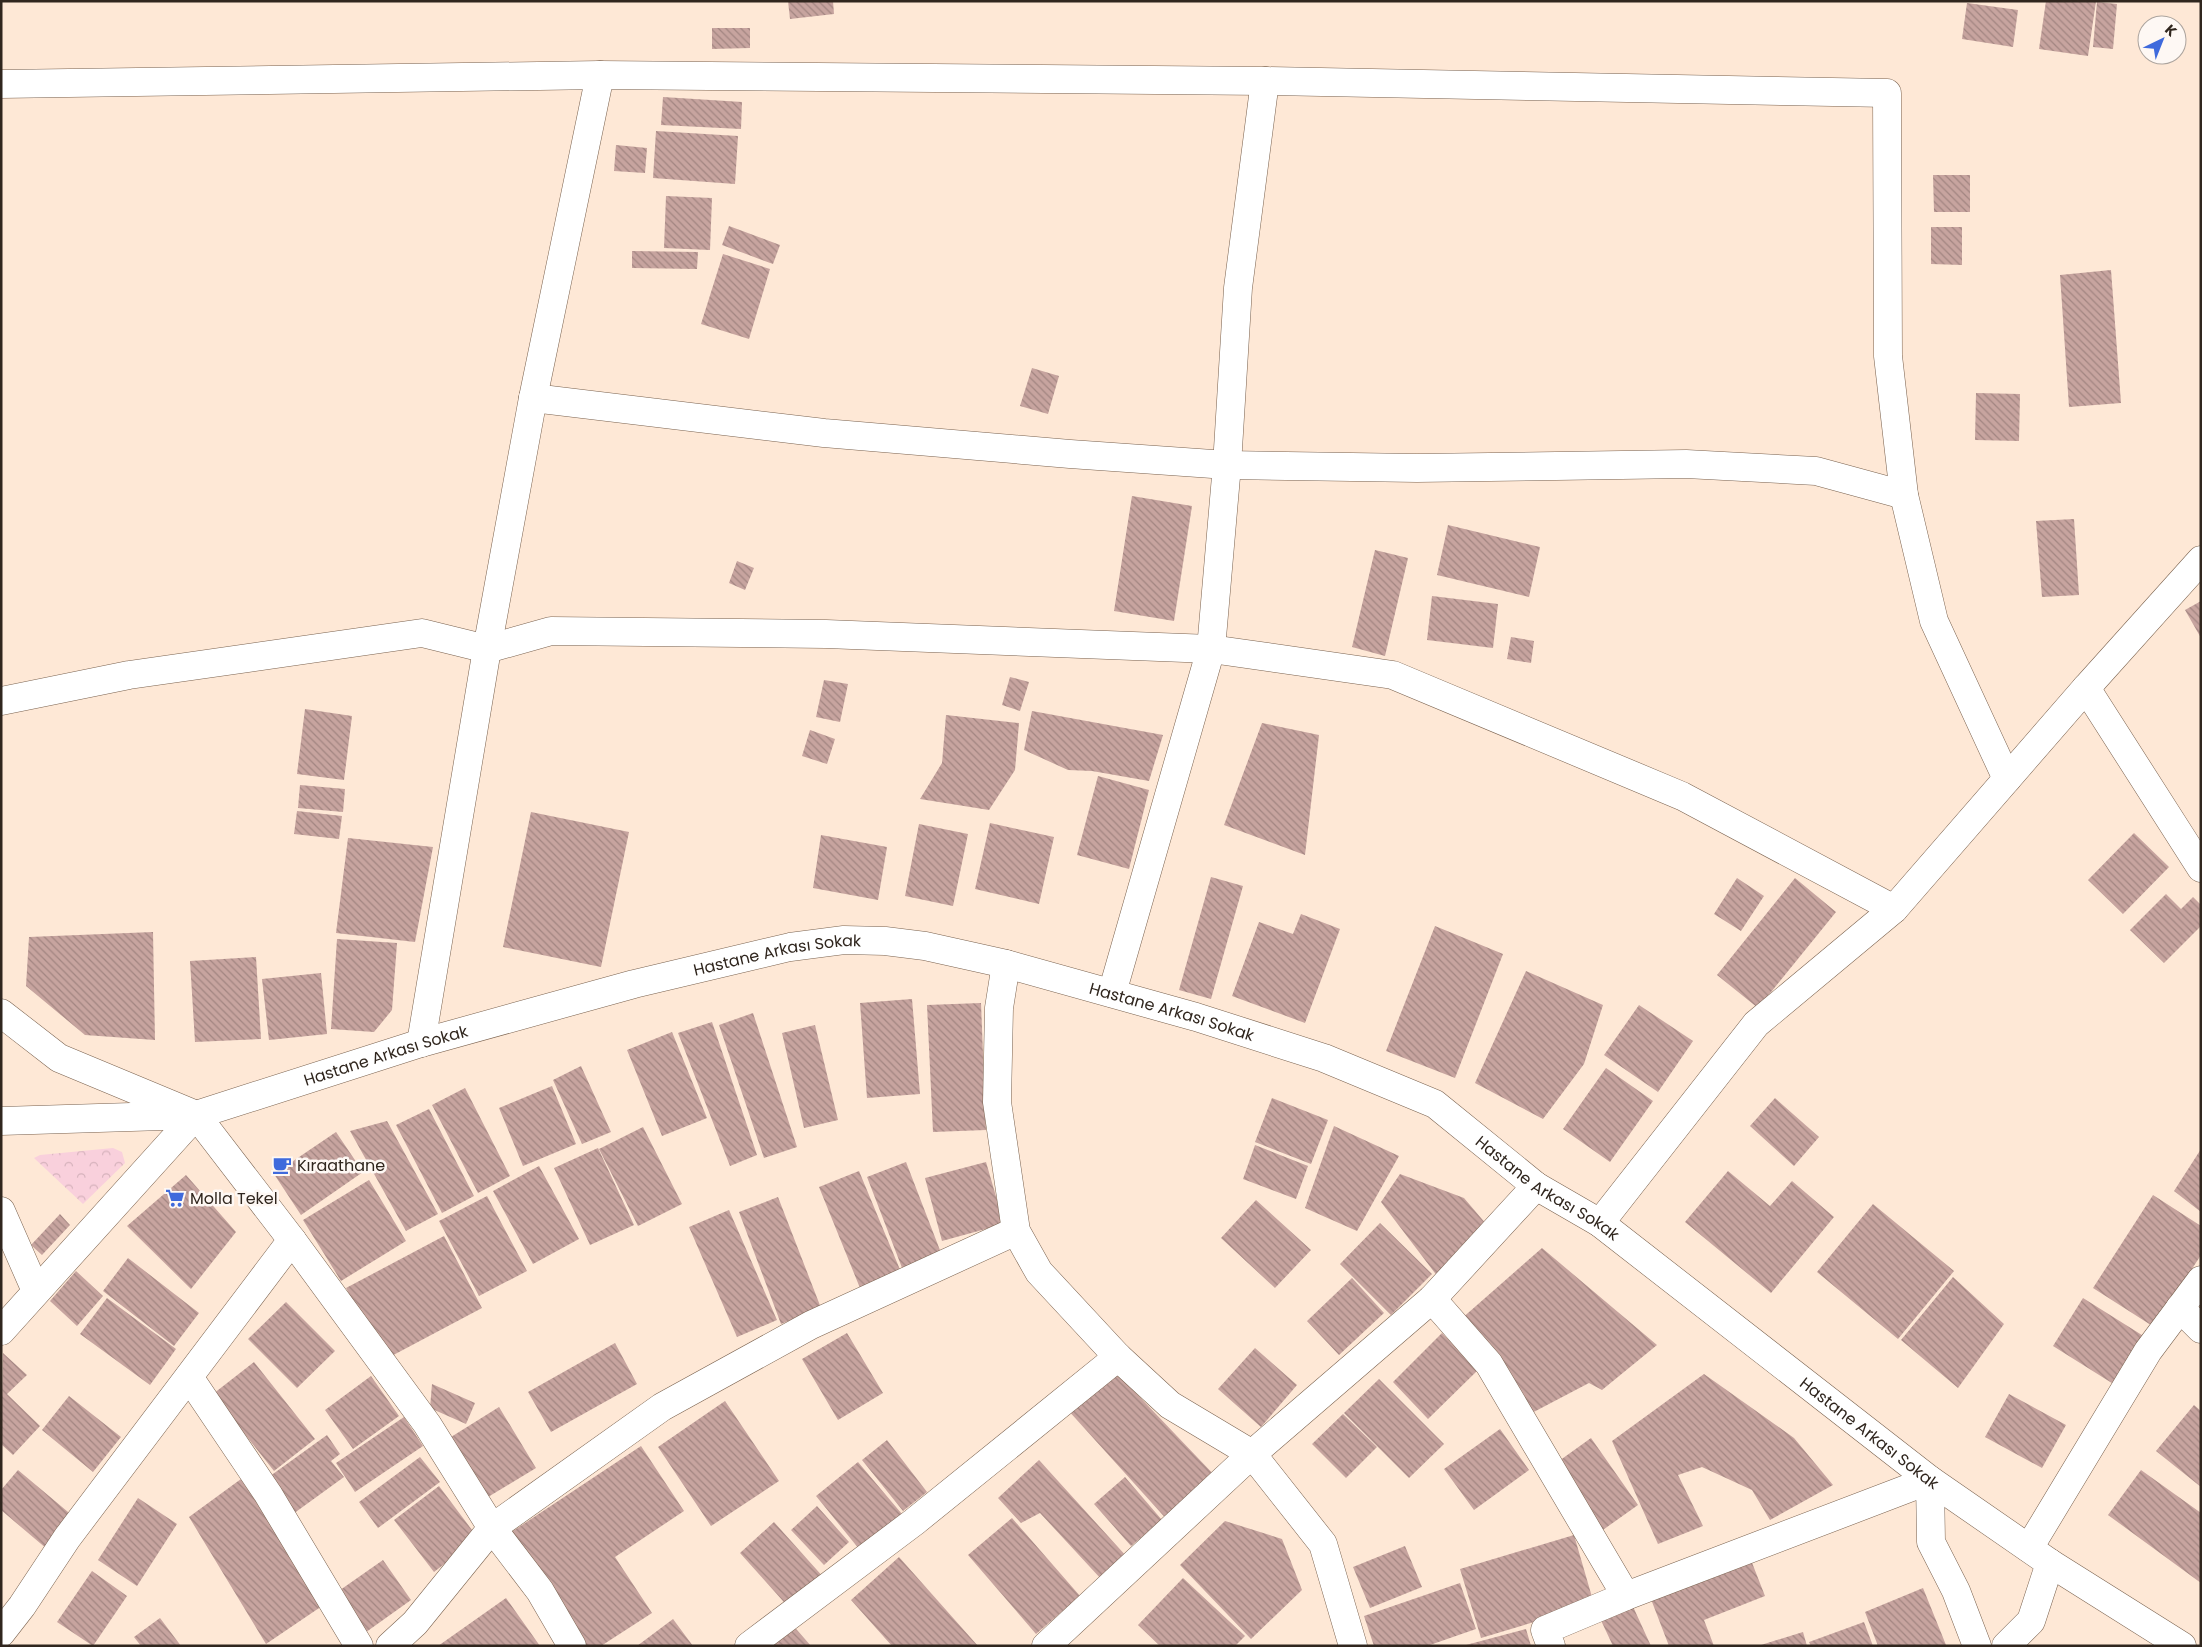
<svg xmlns="http://www.w3.org/2000/svg" width="2202" height="1647" font-family="Poppins,sans-serif">
<style>
.park{fill:url(#park-crowns)}
.building{fill:url(#building-back-hatch)}
.lines{fill:none;stroke-linecap:round;stroke-linejoin:round}
.minor-casing{stroke:#7a624f;stroke-width:29}
.minor{stroke:#fff;stroke-width:28}
.labels{text-anchor:middle;stroke-width:5;stroke-linejoin:round;paint-order:stroke}
.street-label{font-size:16px;fill:#30261e;stroke:#fef8f4}
.poi-label{font-size:16px;fill:#30261e;stroke:#fef8f4;text-anchor:start}
</style>
<defs>
<pattern id="park-crowns" width="20" height="18" patternUnits="userSpaceOnUse" patternTransform="scale(1.25)"><rect width="20" height="18" fill="#f9d0dc"/><path d="M2 6a3 3 0 1 1 6 0M12 15a3 3 0 1 1 6 0" fill="none" stroke="#d6b2bc"/></pattern>
<pattern id="building-back-hatch" width="6" height="6" patternUnits="userSpaceOnUse" patternTransform="scale(1.25)"><rect width="6" height="6" fill="#c7a49f"/><path d="M-1 5l2 2M0 0l6 6M5-1l2 2" fill="none" stroke="#a28581"/></pattern>
</defs>
<rect width="100%" height="100%" fill="#fee8d6"/>
<!-- park -->
<path class="park" d="M113 1148 122 1152 125 1163 83 1204 34 1158 40 1155Z"/>
<!-- building -->
<path class="building" d="M788 1H833L834 14 790 19Z
M2046 1H2096L2088 56 2039 49Z
M2097 2 2117 4 2113 49 2093 47Z
M1967 3 2018 10 2013 47 1962 39Z
M712 28H750V48L712 49Z
M663 97 742 102 741 129 661 125Z
M656 131 738 136 735 184 653 178Z
M616 145 647 148 645 173 614 171Z
M1933 175H1970V212H1934Z
M666 196 712 198 710 250 664 248Z
M729 226 780 245 773 264 722 245Z
M1931 227H1962V265L1931 264Z
M632 251 698 252 697 269 632 268Z
M723 254 770 269 749 339 701 324Z
M2111 270 2121 403 2069 407 2060 275Z
M1032 368 1059 376 1048 414 1020 406Z
M1976 393 2020 394 2019 441 1975 440Z
M1132 496 1192 506 1174 621 1114 611Z
M2074 519 2079 595 2042 597 2036 521Z
M1448 525 1540 547 1529 597 1437 575Z
M1375 550 1408 558 1385 656 1352 647Z
M737 561 754 568 745 590 729 583Z
M1432 596 1498 604 1493 648 1427 640Z
M2201 601V638L2185 610Z
M1511 637 1534 641 1531 663 1507 659Z
M1010 677 1029 682 1020 711 1002 705Z
M824 680 848 684 840 722 816 717Z
M305 709 352 716 344 780 297 774Z
M1032 711 1163 735 1149 781 1092 771 1068 770 1024 750Z
M946 715 1019 723 1015 770 989 810 920 799 942 763Z
M1262 723 1319 735 1305 855 1224 825Z
M810 730 835 739 827 764 802 756Z
M1098 776 1149 790 1129 869 1077 855Z
M300 785 345 789 343 812 298 808Z
M297 811 342 816 339 839 294 834Z
M531 812 629 832 601 967 503 947Z
M990 823 1054 837 1039 904 975 889Z
M919 824 968 834 953 906 905 896Z
M2134 833 2169 867 2123 914 2088 880Z
M821 835 887 847 878 900 813 888Z
M348 838 433 847 415 942 336 933Z
M1211 877 1243 886 1211 999 1179 990Z
M1737 878 1764 896 1741 931 1714 914Z
M1795 878 1836 912 1758 1008 1717 975Z
M2166 894 2181 909 2193 897 2201 905V926L2164 963 2130 930Z
M1301 914 1340 929 1305 1023 1232 996 1259 922 1293 934Z
M1435 926 1503 954 1455 1078 1386 1051Z
M153 932 155 1040 85 1035 26 986 29 937Z
M337 939 397 943 392 1010 374 1032 331 1029Z
M256 957 261 1039 195 1042 190 961Z
M1526 971 1603 1005 1584 1064 1543 1119 1475 1083Z
M321 973 327 1034 269 1040 262 979Z
M912 999 920 1094 867 1098 860 1003Z
M981 1003 986 1130 933 1132 927 1005Z
M1639 1005 1693 1041 1658 1092 1604 1055Z
M753 1013 797 1147 764 1158 719 1025Z
M712 1022 757 1155 730 1166 678 1033Z
M815 1025 838 1120 804 1128 782 1033Z
M672 1032 707 1118 662 1136 627 1050Z
M581 1066 611 1132 582 1144 553 1080Z
M1606 1068 1653 1101 1610 1162 1563 1129Z
M552 1086 576 1144 523 1166 499 1108Z
M465 1088 510 1176 478 1193 432 1105Z
M1272 1098 1328 1120 1311 1164 1255 1142Z
M1775 1098 1819 1137 1794 1166 1750 1126Z
M429 1109 474 1196 442 1213 396 1125Z
M387 1121 438 1214 406 1231 350 1131Z
M1334 1126 1399 1156 1357 1231 1305 1208Z
M643 1127 682 1204 638 1226 599 1149Z
M336 1132 363 1172 301 1215 274 1174Z
M1255 1145 1308 1166 1296 1199 1243 1179Z
M598 1148 634 1225 590 1245 554 1168Z
M2201 1149V1212L2174 1191Z
M906 1162 943 1258 904 1273 867 1177Z
M986 1162 1004 1224 942 1241 925 1178Z
M539 1166 579 1239 533 1264 493 1191Z
M859 1171 901 1272 860 1288 819 1187Z
M1728 1171 1770 1206 1792 1181 1834 1217 1771 1293 1685 1222Z
M1400 1174 1464 1198 1487 1225 1441 1281 1381 1202Z
M186 1175 236 1232 191 1289 127 1226Z
M369 1180 406 1241 341 1281 303 1220Z
M2153 1195 2201 1226V1255L2154 1327 2093 1288Z
M487 1196 527 1271 479 1296 439 1221Z
M778 1197 821 1308 781 1324 739 1212Z
M1256 1200 1311 1250 1275 1288 1221 1238Z
M1873 1204 1954 1271 1898 1339 1817 1272Z
M729 1210 777 1320 737 1337 689 1227Z
M60 1214 70 1225 42 1255 31 1245Z
M1380 1223 1432 1274 1391 1315 1340 1264Z
M444 1236 482 1308 384 1360 346 1288Z
M1542 1248 1657 1345 1602 1390 1589 1383 1528 1415 1460 1320Z
M128 1258 199 1313 174 1346 103 1291Z
M76 1271 103 1296 77 1326 50 1301Z
M1953 1277 2004 1324 1958 1388 1901 1340Z
M1352 1278 1384 1313 1339 1355 1307 1321Z
M107 1298 176 1349 150 1385 80 1334Z
M2083 1298 2145 1337 2115 1385 2053 1346Z
M286 1302 335 1351 297 1388 248 1339Z
M847 1333 883 1393 838 1420 802 1359Z
M1442 1333 1478 1370 1428 1419 1393 1382Z
M615 1343 637 1384 551 1432 528 1392Z
M1255 1348 1297 1385 1261 1427 1218 1389Z
M3 1353 27 1375 7 1394 40 1426 13 1455 1 1444Z
M254 1362 315 1439 274 1471 213 1394Z
M1112 1368 1218 1479 1170 1523 1067 1409Z
M1704 1374 1794 1438 1833 1485 1770 1520 1752 1490 1702 1467 1678 1475 1703 1526 1658 1544 1612 1441Z
M371 1376 399 1416 353 1449 325 1410Z
M1379 1379 1444 1444 1409 1478 1344 1413Z
M432 1384 475 1403 466 1424 430 1408Z
M2009 1394 2066 1425 2042 1468 1985 1437Z
M69 1396 121 1437 93 1472 42 1430Z
M725 1401 779 1481 711 1526 658 1447Z
M2194 1405 2201 1411V1487L2156 1451Z
M499 1407 536 1468 488 1497 451 1437Z
M1343 1414 1377 1447 1346 1478 1312 1444Z
M404 1417 423 1446 355 1492 336 1463Z
M1500 1429 1529 1470 1474 1510 1444 1469Z
M327 1435 340 1454 331 1461 344 1477 293 1514 266 1479Z
M1591 1438 1638 1505 1600 1532 1552 1466Z
M887 1440 927 1492 903 1511 862 1460Z
M641 1446 684 1511 615 1557 652 1613 601 1646H584L510 1533Z
M420 1457 440 1482 378 1528 359 1502Z
M1039 1460 1127 1557 1102 1580 1040 1513 1021 1523 998 1498Z
M858 1462 907 1520 864 1555 816 1496Z
M18 1470 74 1517 47 1549 1 1510V1490Z
M2141 1470 2201 1513V1583L2108 1515Z
M1125 1477 1162 1520 1131 1546 1094 1504Z
M241 1479 325 1604 266 1644 189 1517Z
M439 1486 478 1538 434 1572 394 1520Z
M138 1498 177 1524 137 1586 98 1560Z
M817 1506 849 1542 824 1565 791 1530Z
M1012 1518 1080 1596 1036 1634 968 1555Z
M1225 1521 1282 1539 1302 1590 1251 1639 1180 1565Z
M774 1522 825 1579 791 1610 740 1553Z
M1574 1535 1594 1604 1481 1638 1460 1569Z
M1405 1546 1422 1587 1370 1608 1353 1567Z
M1749 1555 1765 1596 1704 1620 1714 1646H1669L1649 1594Z
M899 1557 978 1646H892L851 1600Z
M383 1560 411 1600 362 1635 333 1595Z
M92 1571 127 1596 93 1646 57 1622Z
M1183 1578 1245 1636 1235 1646H1160L1138 1625Z
M1460 1583 1476 1629 1427 1646H1374L1364 1616Z
M1923 1588 1946 1645 1878 1646 1865 1612Z
M506 1598 540 1646H438Z
M1630 1600 1651 1646H1613L1598 1614Z
M160 1618 181 1646H141L134 1637Z
M673 1619 693 1646H637Z
M790 1622 811 1646H762Z
M1864 1622 1873 1646H1811L1809 1642Z
M1526 1629 1531 1646H1466V1645Z
M1803 1632 1807 1646H1761V1645Z"/>
<g class="lines">
<!-- minor casing -->
<g class="minor-casing">
<g id="minor">
<path d="M1 84 600 75 1265 81 1887 93 1888 356 1904 495 1934 621 2007 779"/>
<path d="M533 398 824 433 1070 454 1227 465 1417 468 1686 464 1816 471 1904 495"/>
<path d="M2086 688 2201 560"/>
<path d="M1 701 129 675 422 633 487 649 551 631 826 634 1211 649 1393 675 1682 796 1894 909"/>
<path d="M1006 964 999 1008 997 1102 1016 1231 1039 1272 1118 1357 1170 1405 1252 1454 1323 1544 1353 1646"/>
<path d="M1112 993 1211 649 1227 465 1238 288 1265 81"/>
<path d="M1 1013 59 1058 196 1115 292 1240 427 1424 492 1528 540 1591 572 1646"/>
<path d="M421 1043 487 649 533 398 600 75"/>
<path id="s1" d="M1 1121 196 1115 421 1043 634 984 790 947 844 940 885 941 925 946 1006 964 1196 1017 1324 1058 1435 1104 1536 1186 1600 1223 1930 1480 2050 1563 2182 1646"/>
<path d="M1 1211 36 1291"/>
<path d="M1600 1223 1756 1024 1894 909 2086 688 2201 868"/>
<path d="M1432 1299 1489 1364 1626 1596"/>
<path d="M2180 1308 2201 1329"/>
<path d="M1 1331 196 1115"/>
<path d="M189 1377 268 1494 359 1646"/>
<path d="M2029 1548 2148 1351 2201 1280"/>
<path d="M1 1633 22 1606 67 1538 292 1240"/>
<path d="M390 1646 415 1623 492 1528 662 1407 811 1325 1016 1231"/>
<path d="M749 1646 914 1522 1118 1357"/>
<path d="M1046 1646 1252 1454 1432 1299 1536 1186"/>
<path d="M1551 1646 1545 1630 1626 1596 1930 1480 1931 1542 1956 1591 1977 1646"/>
<path d="M2006 1646 2031 1621 2050 1563"/>
</g>
</g>
<!-- minor -->
<use href="#minor" class="minor"/>
</g>
<!-- icons -->
<defs>
<g id="cafe-bare" transform="scale(1.5)"><path d="M-5.5-4.5H6V0H3Q3 3.5 0 3.5H-2.5Q-5.5 3.5-5.5 0ZM3-3.2v2h1.7v-2ZM-6 4.5H4V6H-6Z" fill="#3f6adc" stroke="#fef8f4" stroke-width="2.5" paint-order="stroke"/></g>
<g id="supermarket-bare" transform="scale(1.5)"><path d="M-6-5.5h2.5l.6 2H6L4.5 2H-2.5L-4.4-4H-6ZM-1.5 3.2a1.3 1.3 0 1 0 .1 0ZM3 3.2a1.3 1.3 0 1 0 .1 0Z" fill="#3f6adc" stroke="#fef8f4" stroke-width="2.5" paint-order="stroke"/></g>
</defs>
<g fill-rule="evenodd">
<use href="#cafe-bare" x="282" y="1165"/>
<use href="#supermarket-bare" x="175" y="1198"/>
</g>
<g class="labels">
<!-- street labels -->
<g class="street-label">
<text dy="6" stroke="none"><textPath href="#s1" startOffset="799">Hastane Arkası Sokak</textPath></text>
<text dy="6" stroke="none"><textPath href="#s1" startOffset="1204">Hastane Arkası Sokak</textPath></text>
<text dy="6" stroke="none"><textPath href="#s1" startOffset="394">Hastane Arkası Sokak</textPath></text>
<text dy="6" stroke="none"><textPath href="#s1" startOffset="1624">Hastane Arkası Sokak</textPath></text>
<text dy="6" stroke="none"><textPath href="#s1" startOffset="2029">Hastane Arkası Sokak</textPath></text>
</g>
<!-- poi labels -->
<g class="poi-label">
<text x="297" y="1171">Kıraathane</text>
<text x="190" y="1204">Molla Tekel</text>
</g>
</g>
<!-- border -->
<rect width="2202" height="1647" fill="none" stroke="#30261e" stroke-width="5"/>
<!-- north arrow -->
<g transform="translate(2162 40) rotate(43)"><circle r="24" fill="#fef8f4" stroke="#aca49e"/>
<path d="M0-4L9 19L0 12L-9 19Z" fill="#3f6adc"/>
<text y="-8" font-size="14" font-weight="bold" text-anchor="middle" fill="#30261e">K</text>
</g>
</svg>
